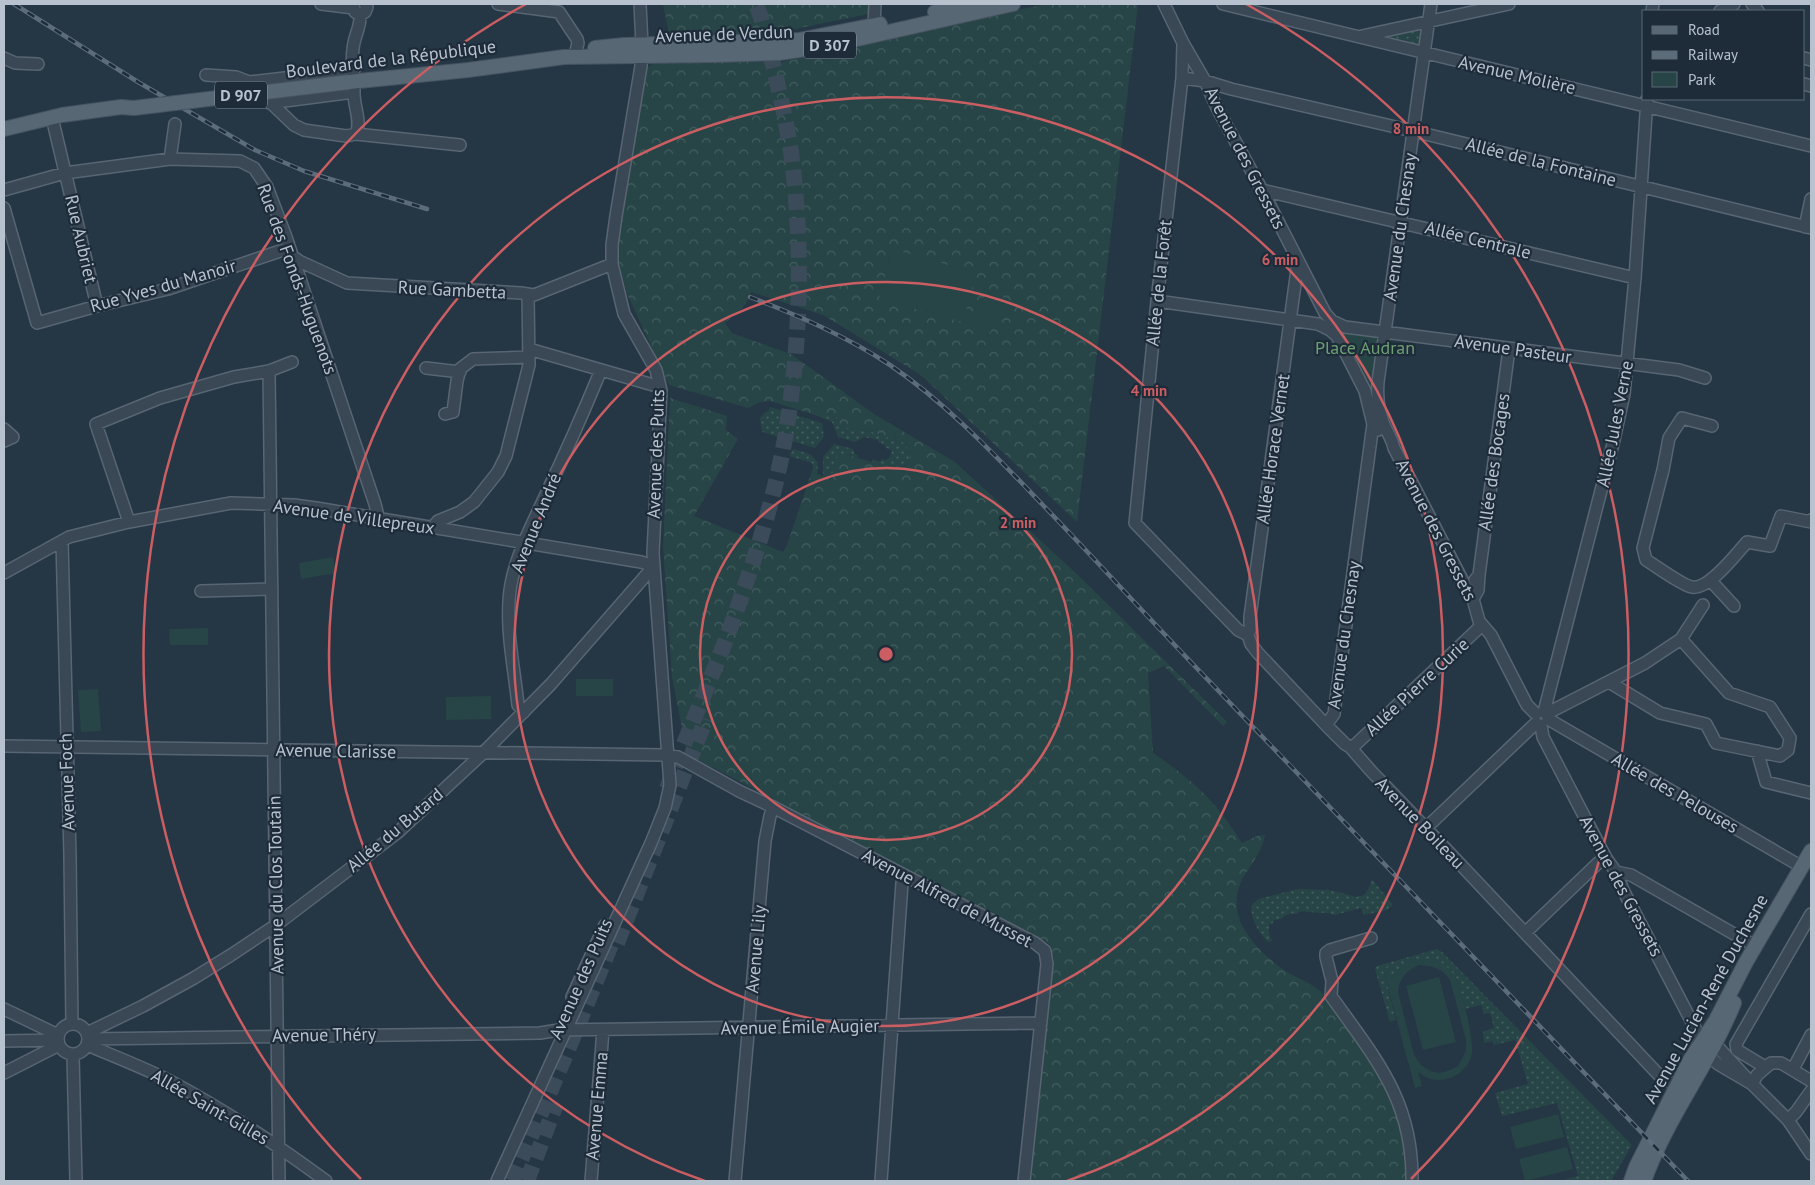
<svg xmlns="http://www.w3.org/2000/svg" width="1815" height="1185" font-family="'PT Sans',sans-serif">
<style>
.grass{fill:url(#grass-dots)}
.forest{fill:url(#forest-crowns)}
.green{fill:#274546;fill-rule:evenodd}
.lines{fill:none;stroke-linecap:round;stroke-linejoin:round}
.highway-tunnel{stroke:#3b4b5a;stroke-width:16;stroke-dasharray:16 8;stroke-linecap:butt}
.minor-casing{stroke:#586572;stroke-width:14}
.major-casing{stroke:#465361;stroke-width:16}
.minor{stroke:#3a4754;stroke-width:11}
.major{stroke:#586774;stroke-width:14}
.rail-casing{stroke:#5c6c7b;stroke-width:4.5}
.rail{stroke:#1e2c3a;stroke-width:2.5;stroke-dasharray:8;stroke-linecap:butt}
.major-bridge-casing{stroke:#465361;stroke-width:16;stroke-linecap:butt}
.major-bridge{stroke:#586774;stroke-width:14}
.ring{fill:none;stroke:#cb5e62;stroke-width:2.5}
.labels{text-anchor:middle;stroke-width:4.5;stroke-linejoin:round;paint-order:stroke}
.shield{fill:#1e2c3a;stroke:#8995a2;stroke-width:1}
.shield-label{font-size:16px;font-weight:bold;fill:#b7c2ce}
.street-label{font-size:18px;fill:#b7c2ce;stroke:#1e2c3a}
.park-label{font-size:18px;fill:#6da074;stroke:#1e2c3a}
.centre{fill:#cb5e62;stroke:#1e2c3a;stroke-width:2.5}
.ring-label{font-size:15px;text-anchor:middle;font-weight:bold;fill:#cb5e62;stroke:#1e2c3a;stroke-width:4.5;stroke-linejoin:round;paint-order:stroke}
</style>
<defs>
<pattern id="grass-dots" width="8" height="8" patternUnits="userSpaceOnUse" patternTransform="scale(1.25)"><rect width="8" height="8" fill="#274546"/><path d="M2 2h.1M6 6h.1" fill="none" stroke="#445e60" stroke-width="1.8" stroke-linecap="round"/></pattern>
<pattern id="forest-crowns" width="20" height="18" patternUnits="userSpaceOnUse" patternTransform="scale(1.25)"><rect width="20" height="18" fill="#274546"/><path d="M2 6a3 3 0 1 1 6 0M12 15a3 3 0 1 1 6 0" fill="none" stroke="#445e60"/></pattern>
</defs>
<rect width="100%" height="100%" fill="#253645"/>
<!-- grass -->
<path class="grass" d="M1421 29 1419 46 1383 38 1381 35Z
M770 407 822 423 824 437 815 448 762 432 760 418 764 413 769 410Z
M826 415 837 417 841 427 866 430 905 443 910 453V462C896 473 887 467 872 462L873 459 880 462 881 459 886 460 889 458 892 451 885 447V445L878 442V440L864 437 855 442 838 437 832 422 818 416Z
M834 444 853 449 855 454 858 455 857 457 845 454 830 480 823 476V457Z
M793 449 810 454 818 463 817 474 812 471 813 467 812 463 789 456Z
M1372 879 1393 905 1387 910 1364 915 1361 908 1335 915 1327 913 1306 912 1305 911 1298 912V914C1291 913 1285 914 1281 919L1274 920 1272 924H1269V934L1272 941 1268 942C1259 933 1251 920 1251 906L1258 899 1297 889 1331 890 1356 897 1364 895 1369 888Z
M1437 949 1442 952 1632 1145 1611 1181H1559L1578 1176 1557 1103 1502 1116 1495 1093 1528 1084 1515 1040 1494 1045 1493 1041 1484 1043 1483 1031 1494 1028 1490 1013 1484 1014 1481 1005 1465 1009C1462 1000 1461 987 1456 978 1454 975 1451 972 1448 970 1429 950 1406 959 1393 981L1383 969 1396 1020 1390 1022 1375 969 1377 966Z"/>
<!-- forest -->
<path class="forest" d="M663 4H868V14L771 34H669Z
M1046 4H1138L1077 522 921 375 823 315 751 292 746 304 725 323 732 333 791 354 874 414 955 462 1080 577 1227 722 1223 726 1164 666 1148 673 1153 753C1194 781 1215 800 1242 843L1257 836 1265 835C1259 867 1230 877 1238 914 1242 935 1271 963 1289 973 1299 979 1311 983 1319 990 1333 1001 1343 1015 1354 1030 1363 1043 1376 1056 1382 1071 1397 1104 1407 1145 1406 1181H1031L1054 958 1051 946 1046 942 687 754 672 677 663 547 670 398 727 416 726 430 738 439 694 516 783 552 787 545 812 471 830 480 838 455 845 454 895 469 903 468 910 462V453L905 443 866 430 841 427 837 417 818 416 770 401 760 402 748 408 669 385 627 294 618 259 617 245 620 208 647 68 657 61 782 62Z"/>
<!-- green -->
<path class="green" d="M892 249 976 273 963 322 879 299Z
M985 292 1005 298 998 318 988 336 970 330 980 312Z
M1338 330 1386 332 1378 392 1372 393 1365 391Z
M333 557 336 573 301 579 299 563Z
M208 628V645H170L169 629Z
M576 679H613V696H576Z
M98 689 101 731 81 732 78 690Z
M491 696V719L446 720V697Z
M1418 959C1425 959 1433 958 1440 962 1446 965 1453 972 1456 978 1462 990 1474 1041 1472 1053 1469 1072 1447 1085 1428 1078 1425 1077 1422 1074 1418 1072L1422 1086 1415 1088 1383 969 1389 967 1393 980C1400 969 1405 963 1418 959ZM1419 965C1433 966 1442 968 1450 980L1466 1040V1051L1458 1066 1448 1071 1439 1073 1430 1071 1421 1065 1414 1055 1398 992C1399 978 1406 971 1419 965Z
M1439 977 1456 1042 1423 1050 1406 986Z
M1558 1114 1564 1137 1516 1149 1510 1127Z
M1567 1147 1573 1169 1525 1181 1519 1159Z"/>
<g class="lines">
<!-- highway-tunnel -->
<path class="highway-tunnel" d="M667 789C689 726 718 666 739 603 759 547 778 485 787 426 801 336 803 243 791 152 784 108 773 64 762 20L756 4
M617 943 706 719
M512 1181 567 1052 617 930
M527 1181 556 1104"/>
<!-- minor casing -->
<g class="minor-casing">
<path id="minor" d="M321 4 354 8
M498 4 559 12
M1164 4 1183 43 1205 81 1217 108 1262 190 1325 313 1332 321 1345 327 1679 370 1705 378
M1223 4 1811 146
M1431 4 1378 382C1377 395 1378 409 1383 422 1386 431 1392 438 1394 448L1469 593 1473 599 1479 621 1491 635 1527 705 1536 714
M1752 4 1758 11
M1652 11 1653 4
M1720 11 1734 4
M355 12 360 15 365 12 367 7 365 4
M559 12 577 39 578 43 576 51
M874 26 875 4
M1362 36 1509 4
M1183 43 1182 78 1157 301 1135 523 1238 630 1248 635 1251 644 1258 653 1326 725 1345 744 1350 747 1371 771 1446 849 1657 1073C1664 1080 1677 1083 1681 1093
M4 58 15 63 38 64
M1804 58 1811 60
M206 75 236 77 249 82 294 125 304 130 346 136 356 134C362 121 353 105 354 91 354 78 351 62 353 49 354 36 361 27 360 15
M1182 78 1205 81 1231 89 1413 131 1811 228
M249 82 354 70
M1804 84 1811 86
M269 103 354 92
M54 126 97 306
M356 134 460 145
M170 159 175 124
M4 190 65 173 170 159 240 161 254 168 267 187 286 237 375 504 377 512 376 518
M1262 190 1635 278
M4 208 37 323 97 306 168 289 289 248
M1805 227 1811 199
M292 256 299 261 347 283 521 293 534 295 612 264
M1157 301 1318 324 1330 330 1337 336 1365 391 1373 424 1378 430
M529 349 660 387
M426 368 460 372
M269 371 279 1181
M445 414 453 412 457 381 460 369 473 359 529 357
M1712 426 1682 418 1669 438 1663 470 1643 548 1646 560C1656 566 1683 586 1692 587 1709 590 1736 554 1747 542L1770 546 1781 516 1811 522V520
M4 429 13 437 4 441
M129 522 96 424 160 398 234 377 269 371 292 362
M433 527 438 521 460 512 474 502 498 472 506 456 529 365 528 295
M62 541 70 856 72 1024
M4 573 69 537 129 522 231 503 294 505 316 508 641 562 654 566
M1479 575 1509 349
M1711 581 1734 606
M201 591 272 589
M1473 599 1478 590 1479 575 1475 580
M1248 635 1250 630V617L1298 262
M1681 639 1703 605
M524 712 518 705C514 666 504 623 511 584 517 552 534 521 547 492 566 452 584 411 601 370
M1544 712 1614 440 1624 394 1635 278 1647 99
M1546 714 1645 663 1681 639 1729 693 1770 707 1790 738 1788 750 1780 756 1716 743 1706 724 1660 713 1609 682
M1548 719 1802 867
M1326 725 1334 714 1373 424 1383 422
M1541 725 1543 737 1606 858 1616 872 1623 890 1695 1028 1698 1036V1047L1718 1064 1752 1084
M4 746 664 755 678 757 739 791 773 807 1035 943 1045 951 1047 964 1024 1181
M1350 747 1355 745 1482 625
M1757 751 1766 782 1811 793
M1426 828 1536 723
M1616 872 1631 875 1755 946
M1525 933 1598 863 1606 858
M1371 938 1330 950 1326 953V957L1332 981 1331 996C1375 1058 1413 1100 1412 1181
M572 997 605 925
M4 1009 58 1035
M58 1039a15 15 0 1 1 30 0a15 15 0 1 1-30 0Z
M87 1033 143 1006 194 978 231 955 276 925 397 833 482 754 551 684 654 566
M88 1039 540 1033 559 1030 1041 1023
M1708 1040 1716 1045 1752 1084 1788 1120 1811 1154
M4 1041 58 1040
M87 1045C114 1056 142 1067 168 1080 223 1109 276 1144 326 1181
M73 1055 76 1181
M1765 1067 1737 1050 1736 1044 1811 914
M1793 1069 1811 1035
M4 1073 59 1045
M1752 1084 1757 1075 1771 1063H1781L1811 1081
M1788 1120 1796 1112 1811 1091
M497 1181 651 843 665 808 670 785 653 553 661 390 656 370 624 314 612 264V245L616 216 641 66 642 45 640 4
M591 1181 603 1030
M735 1181 765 841 770 816 773 807
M881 1181 902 883 905 876"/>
</g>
<!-- major casing -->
<g class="major-casing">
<path id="major" d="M935 12 969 4
M595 48 624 45 799 40 880 24
M349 82 468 70 564 57 715 55 779 53 826 46 1013 4
M4 129 62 115 121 107 134 108
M1631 1181 1636 1167 1690 1060 1716 1020 1746 962 1811 851
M1644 1181C1666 1119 1709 1065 1734 1003"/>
</g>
<!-- minor -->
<use href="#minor" class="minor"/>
<!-- major -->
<use href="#major" class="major"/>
<!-- rail casing -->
<g class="rail-casing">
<path id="rail" d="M14 4 138 82 255 150 304 171 427 209
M750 297C799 316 846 336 890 365 946 403 993 453 1039 501 1097 561 1152 622 1210 682 1370 848 1528 1015 1688 1181"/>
</g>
<!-- rail -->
<use href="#rail" class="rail"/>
<!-- major-bridge casing -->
<g class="major-bridge-casing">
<path id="major-bridge" d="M134 108 349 82"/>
</g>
<!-- major-bridge -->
<use href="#major-bridge" class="major-bridge"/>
</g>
<!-- distance rings -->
<g class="ring">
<circle cx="886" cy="654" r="186"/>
<circle cx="886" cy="654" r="372"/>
<path d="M705 1181A557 557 0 1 1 1067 1181"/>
<path d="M361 1179A743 743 0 0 1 526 4M1246 4A743 743 0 0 1 1411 1179"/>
</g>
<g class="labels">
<!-- shield labels -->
<g class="shield">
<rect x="804" y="31.5" width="52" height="27" rx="4"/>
<rect x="215" y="81.5" width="52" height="27" rx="4"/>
</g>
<g class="shield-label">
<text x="830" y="51">D 307</text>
<text x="241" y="101">D 907</text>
</g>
<!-- street labels -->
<g class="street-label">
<text transform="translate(724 34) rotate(-2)" y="6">Avenue de Verdun</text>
<text transform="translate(391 59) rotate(-7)" y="6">Boulevard de la République</text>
<text transform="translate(1517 75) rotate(13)" y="6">Avenue Molière</text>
<text transform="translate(1245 158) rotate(63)" y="6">Avenue des Gressets</text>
<text transform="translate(1541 162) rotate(14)" y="6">Allée de la Fontaine</text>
<text transform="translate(1400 227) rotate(-82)" y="6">Avenue du Chesnay</text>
<text transform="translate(81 239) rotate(77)" y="6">Rue Aubriet</text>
<text transform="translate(1478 240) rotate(14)" y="6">Allée Centrale</text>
<text transform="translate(297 279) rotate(70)" y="6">Rue des Fonds-Huguenots</text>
<text transform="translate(1159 283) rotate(-84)" y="6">Allée de la Forêt</text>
<text transform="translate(163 286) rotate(-16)" y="6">Rue Yves du Manoir</text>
<text transform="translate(452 290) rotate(3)" y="6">Rue Gambetta</text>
<text transform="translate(1513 349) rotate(8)" y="6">Avenue Pasteur</text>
<text transform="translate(1615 424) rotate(-79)" y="6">Allée Jules Verne</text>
<text transform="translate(1273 449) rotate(-82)" y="6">Allée Horace Vernet</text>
<text transform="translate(656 454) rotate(-88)" y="6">Avenue des Puits</text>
<text transform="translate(1494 462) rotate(-82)" y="6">Allée des Bocages</text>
<text transform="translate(354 517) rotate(8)" y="6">Avenue de Villepreux</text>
<text transform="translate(536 523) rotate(-68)" y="6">Avenue André</text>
<text transform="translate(1436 530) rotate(63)" y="6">Avenue des Gressets</text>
<text transform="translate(1344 635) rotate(-82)" y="6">Avenue du Chesnay</text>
<text transform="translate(1417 687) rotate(-43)" y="6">Allée Pierre Curie</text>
<text transform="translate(336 751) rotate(1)" y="6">Avenue Clarisse</text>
<text transform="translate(67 782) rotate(-92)" y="6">Avenue Foch</text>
<text transform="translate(1675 793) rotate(30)" y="6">Allée des Pelouses</text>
<text transform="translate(1420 823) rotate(46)" y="6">Avenue Boileau</text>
<text transform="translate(395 830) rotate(-40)" y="6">Allée du Butard</text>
<text transform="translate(276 885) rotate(-91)" y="6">Avenue du Clos Toutain</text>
<text transform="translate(1621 886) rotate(62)" y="6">Avenue des Gressets</text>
<text transform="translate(947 898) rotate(28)" y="6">Avenue Alfred de Musset</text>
<text transform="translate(756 949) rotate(-85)" y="6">Avenue Lily</text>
<text transform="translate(581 979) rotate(-66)" y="6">Avenue des Puits</text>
<text transform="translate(1706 999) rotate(-61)" y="6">Avenue Lucien-René Duchesne</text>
<text transform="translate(800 1027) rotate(-1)" y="6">Avenue Émile Augier</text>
<text transform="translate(324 1035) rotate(-1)" y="6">Avenue Théry</text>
<text transform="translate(597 1106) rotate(-85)" y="6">Avenue Emma</text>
<text transform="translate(210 1107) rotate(30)" y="6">Allée Saint-Gilles</text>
</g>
<!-- park labels -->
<g class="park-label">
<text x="1365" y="354">Place Audran</text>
</g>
</g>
<circle cx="886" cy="654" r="8" class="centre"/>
<g class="ring-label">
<text x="1411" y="134">8 min</text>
<text x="1280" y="265">6 min</text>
<text x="1149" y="396">4 min</text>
<text x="1018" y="528">2 min</text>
</g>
<!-- border -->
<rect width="1815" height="1185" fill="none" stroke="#b7c2ce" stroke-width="10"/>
<!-- legend -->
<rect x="1642" y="10" width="162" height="90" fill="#1e2c3a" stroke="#5b6875"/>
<rect x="1652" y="26" width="25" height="8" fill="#586774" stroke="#5b6875"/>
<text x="1688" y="35" font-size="15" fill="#b7c2ce">Road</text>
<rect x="1652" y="51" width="25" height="8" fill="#5c6c7b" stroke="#5b6875"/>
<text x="1688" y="60" font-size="15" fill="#b7c2ce">Railway</text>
<rect x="1652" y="72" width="25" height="15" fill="#274546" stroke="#5b6875"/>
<text x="1688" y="85" font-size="15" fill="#b7c2ce">Park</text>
</svg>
